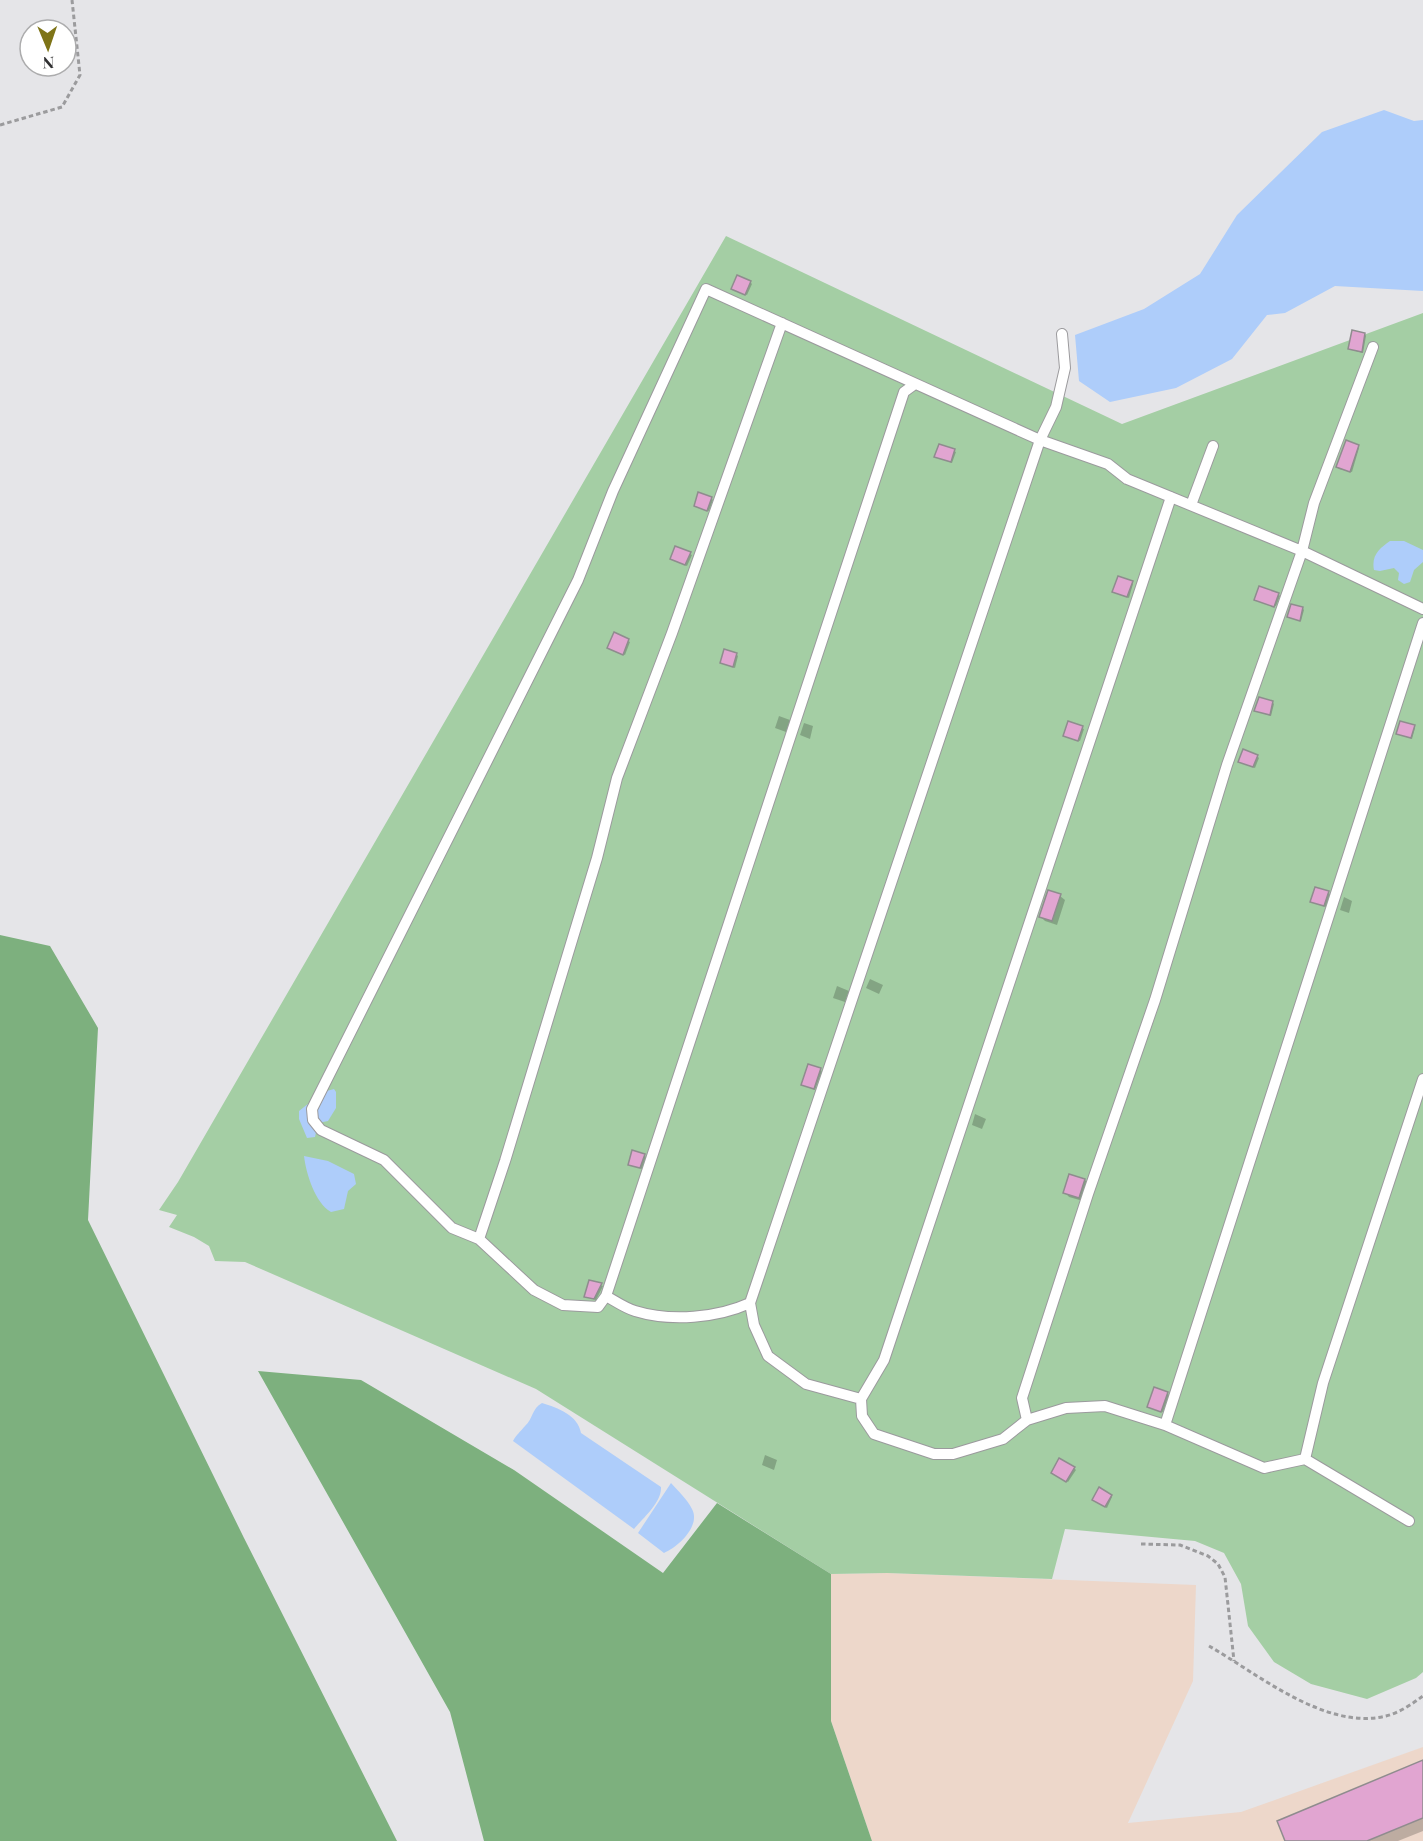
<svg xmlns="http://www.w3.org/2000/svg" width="1423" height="1841" font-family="'Playfair Display',serif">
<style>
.industrial{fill:#edd7ca}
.green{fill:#a4cea4}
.forest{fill:#7db07e}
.water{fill:#aecdfa}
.shadow{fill:#0003}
.building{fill:#e1a5d1;stroke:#8f8c8e;stroke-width:1.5}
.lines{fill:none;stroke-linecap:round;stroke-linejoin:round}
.service-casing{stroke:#9b9a9d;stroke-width:12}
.path{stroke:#9b9b9d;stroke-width:3;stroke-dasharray:4.5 3;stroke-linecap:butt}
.service{stroke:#fff;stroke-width:10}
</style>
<rect width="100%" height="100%" fill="#e5e5e8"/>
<!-- industrial -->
<path class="industrial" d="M887 1573 1196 1585 1193 1681 1128 1823 1241 1812 1423 1747V1841H872L831 1721V1574Z"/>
<!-- green -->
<path class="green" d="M726 236 1122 424 1423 313V1672L1416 1678 1367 1699 1311 1684 1274 1662 1248 1626 1241 1584 1224 1553 1195 1541 1065 1529 1052 1579 887 1573 831 1574 536 1389 245 1262 215 1261 209 1246 194 1237 169 1227 177 1215 159 1210 178 1182Z"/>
<!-- forest -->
<path class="forest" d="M0 935 50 946 98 1028 88 1220 244 1538 397 1841H0Z
M258 1371 361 1380 514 1470 663 1573 717 1503 831 1574V1721L872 1841H484L450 1712Z"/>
<!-- water -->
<path class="water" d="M1384 110 1414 121 1423 120V291L1335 286 1285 313 1267 315 1232 359 1176 388 1110 402 1079 381 1075 335 1144 309 1200 274 1237 215 1322 132Z
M1390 541H1404L1423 550V562L1414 570 1410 582 1404 584 1398 580 1399 573 1394 568 1380 571 1374 570C1371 555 1380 548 1390 541Z
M334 1089 336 1092V1108L328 1121 318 1123 315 1137 307 1138 299 1119V1111L323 1092Z
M304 1156 328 1161 354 1174 356 1184 348 1191 344 1209 331 1212C315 1203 306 1173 304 1156Z
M542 1403C558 1408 578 1415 581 1433L661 1487C662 1502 643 1518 634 1529L513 1441C517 1434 520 1432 525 1426 533 1419 532 1408 542 1403Z
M671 1483C678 1491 687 1499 692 1509 701 1526 678 1547 664 1553L638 1533Z"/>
<!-- shadow -->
<path class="shadow" d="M750 282 752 284 747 295 735 290Z
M1365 334 1366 336 1363 353 1352 350 1350 349Z
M1358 446 1359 448 1352 472 1339 469 1337 467Z
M954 451 956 452 952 463 936 456Z
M711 498 713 500 709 511 695 506Z
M690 554 692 555 687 566 672 559Z
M1132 583 1133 584 1129 598 1114 592Z
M1278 594 1280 596 1276 606 1256 599Z
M1302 608 1304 610 1301 621 1289 617Z
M615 634 630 642 625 655 609 648Z
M736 654 738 656 735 668 722 663Z
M1272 702 1274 704 1271 716 1256 711Z
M779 716 790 720 786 732 775 728Z
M804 723 813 726 810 739 800 735Z
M1069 723 1084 729 1080 741 1067 737Z
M1414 726 1415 728 1412 739 1398 733Z
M1257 756 1259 758 1255 768 1242 763Z
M1328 893 1330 894 1326 907 1312 902Z
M1060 896 1065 900 1057 925 1045 921 1041 917Z
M1344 897 1352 901 1349 913 1340 910Z
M870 979 883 985 879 994 866 988Z
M837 986 849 991 845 1002 833 998Z
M820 1070 822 1071 815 1090 803 1084Z
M975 1114 986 1119 982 1129 972 1125Z
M644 1155 646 1157 642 1169 629 1164Z
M1085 1180 1089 1184 1083 1201 1069 1197 1065 1192Z
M590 1281 603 1286 596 1300 586 1297Z
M1167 1393 1169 1395 1163 1412 1148 1407Z
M765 1455 777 1460 774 1470 762 1465Z
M1074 1468 1076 1470 1068 1482 1055 1474Z
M1111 1496 1112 1497 1107 1508 1096 1502Z
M1423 1762V1831L1398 1841H1287Z"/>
<!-- building -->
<path class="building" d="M737 275 751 281 745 295 731 289Z
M1352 330 1365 333 1362 352 1348 349Z
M1346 440 1359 445 1350 472 1336 467Z
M939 444 955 449 951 462 934 457Z
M698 492 712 497 707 511 694 506Z
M675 546 691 552 685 565 670 559Z
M1118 576 1133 581 1127 597 1112 592Z
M1259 586 1279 593 1274 607 1254 600Z
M1291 604 1303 607 1300 621 1287 617Z
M614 632 629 639 623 655 607 648Z
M724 649 737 653 733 667 720 663Z
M1259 697 1273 701 1270 715 1254 711Z
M1068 721 1083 726 1078 741 1063 736Z
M1400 721 1415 725 1411 738 1396 734Z
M1243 749 1258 755 1253 767 1238 762Z
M1315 887 1329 891 1324 906 1310 902Z
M1048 890 1061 894 1052 921 1039 917Z
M808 1064 821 1068 814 1089 801 1085Z
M632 1150 645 1154 640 1168 628 1165Z
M1069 1174 1085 1179 1079 1198 1063 1193Z
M589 1280 602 1283 594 1299 584 1297Z
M1154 1387 1168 1392 1161 1412 1147 1407Z
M1059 1458 1075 1467 1066 1482 1051 1473Z
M1099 1487 1112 1495 1105 1507 1092 1500Z
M1423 1760V1818L1367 1841H1285L1277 1821Z"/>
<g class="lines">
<!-- service casing -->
<g class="service-casing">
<path id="service" d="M782 323 672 633 617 778 597 858 505 1161 479 1239 534 1290 563 1305 598 1307 606 1296C615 1301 625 1308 635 1311 671 1322 717 1318 750 1303L754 1325 768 1356 806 1384 861 1399 862 1416 874 1434 934 1454H953L1003 1439 1027 1420 1066 1408 1105 1406 1165 1425 1264 1468 1305 1459 1409 1521
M1191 505 1213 446
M479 1239 452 1228 384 1160 321 1130 313 1120 312 1109 578 580 613 491 706 289 1040 440 1108 464 1127 479 1302 551 1423 609
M606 1296 904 392 915 384
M750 1303 1040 440 1056 407 1065 368 1062 334
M861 1399 884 1360 1171 497
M1027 1420 1022 1398 1088 1194 1155 1000 1227 765 1302 551 1314 503 1373 347
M1165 1425 1423 623
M1305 1459 1323 1383 1423 1079"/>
</g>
<!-- path -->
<path class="path" d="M0 125 62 107 80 75 72 0
M1141 1544 1180 1545 1208 1556 1218 1564 1225 1577 1234 1661
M1209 1646C1258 1674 1326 1731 1386 1716 1399 1713 1412 1704 1423 1696"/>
<!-- service -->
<use href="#service" class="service"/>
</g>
<!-- north arrow -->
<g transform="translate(48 48) rotate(178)"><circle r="28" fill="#ffffff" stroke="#acacad" stroke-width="1.5"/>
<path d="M0-4.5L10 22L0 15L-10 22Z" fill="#7e7417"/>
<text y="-9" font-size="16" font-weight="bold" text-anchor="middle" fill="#303032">N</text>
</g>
</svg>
